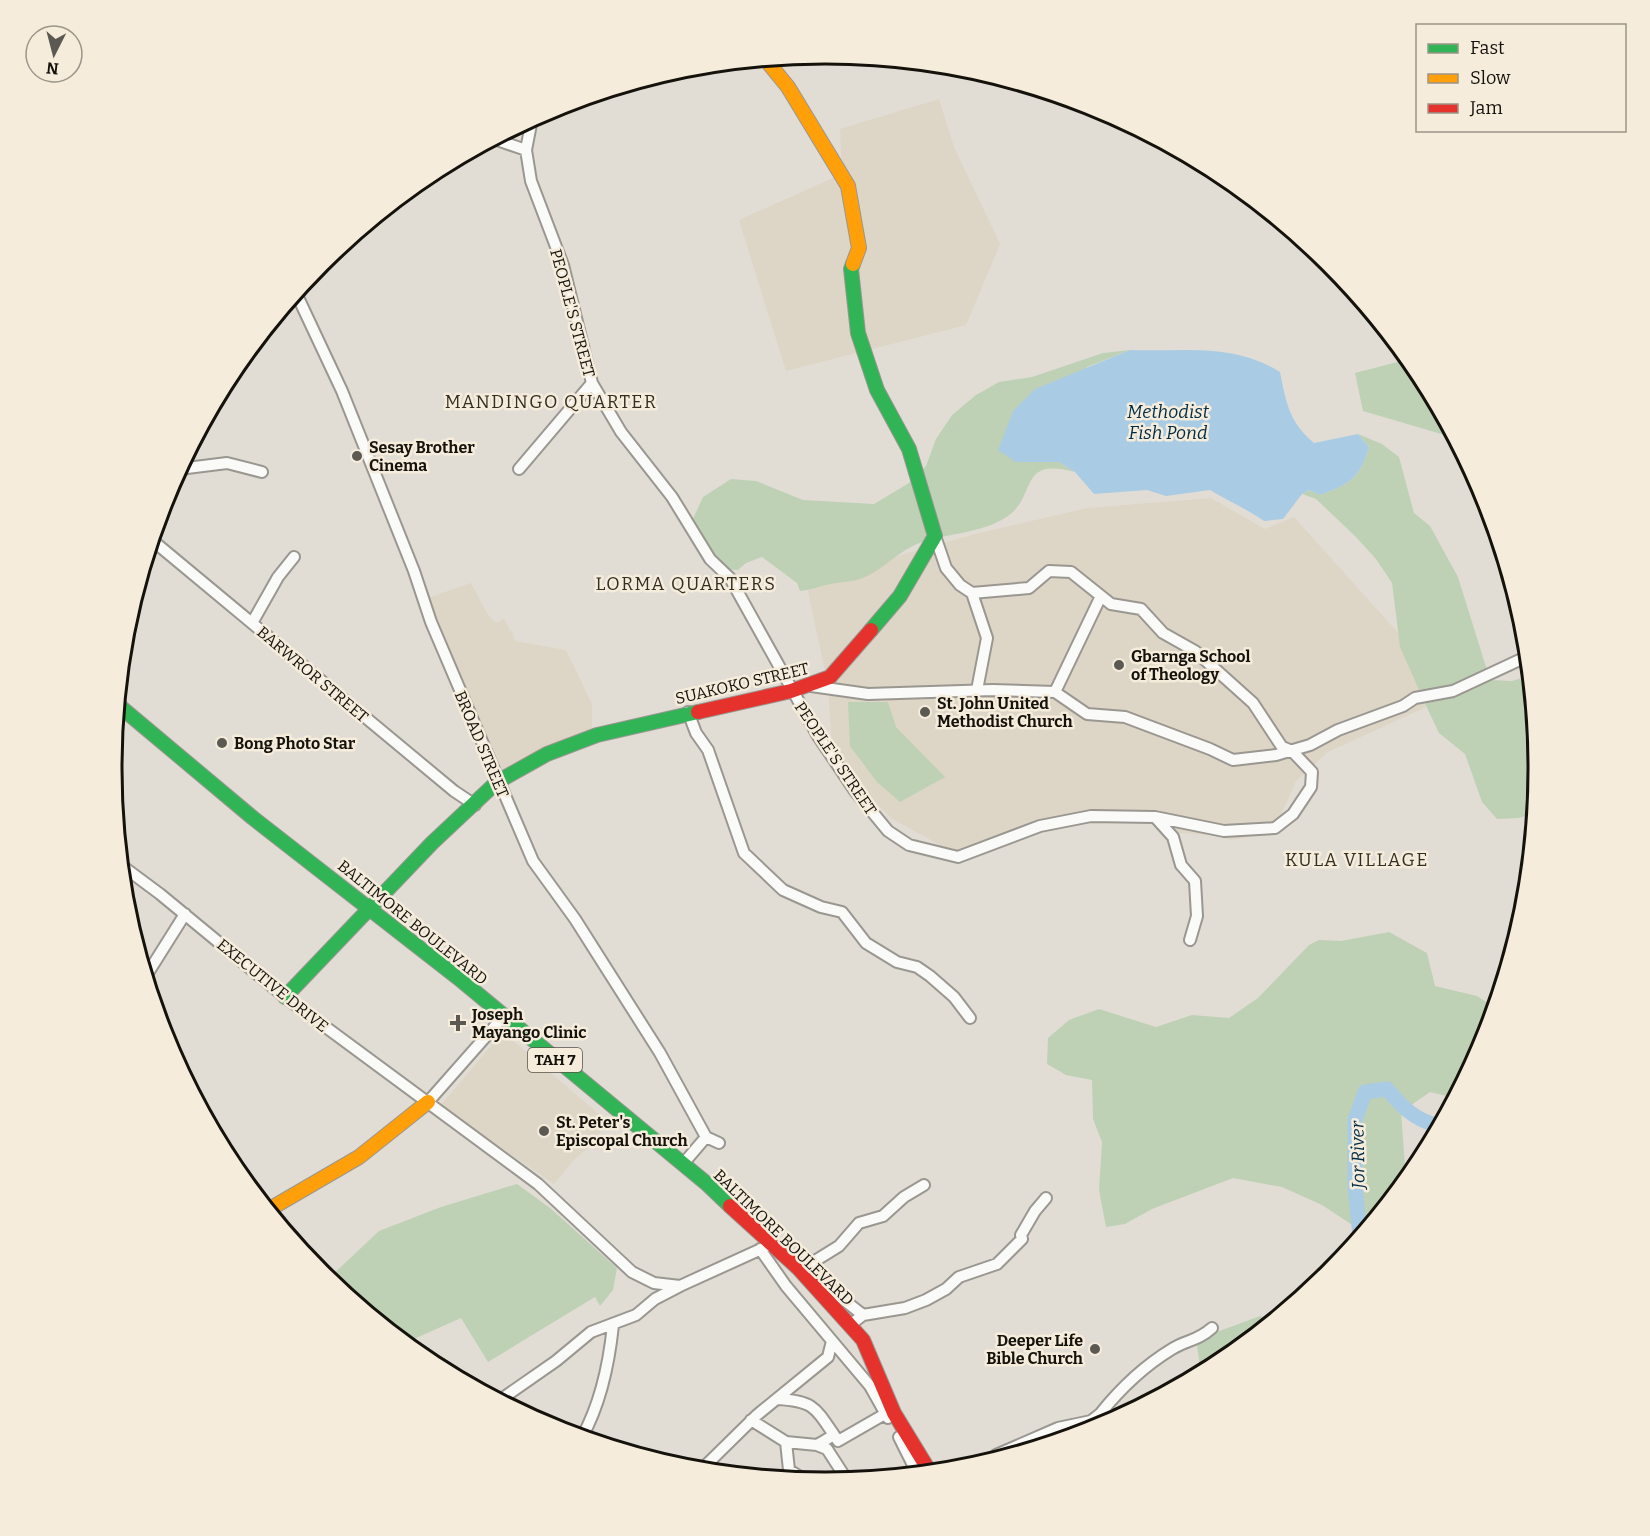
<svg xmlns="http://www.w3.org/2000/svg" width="1650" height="1536" font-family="Bitter,serif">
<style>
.built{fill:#ddd5c5}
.green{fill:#bed1b5}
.water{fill:#a9cce4}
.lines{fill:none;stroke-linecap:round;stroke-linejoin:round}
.river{stroke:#a9cce4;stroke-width:15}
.street-casing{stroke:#9a9791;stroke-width:14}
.fast-casing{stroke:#9a9791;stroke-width:16}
.slow-casing{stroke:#9a9791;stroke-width:16}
.jam-casing{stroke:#9a9791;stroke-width:16}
.street{stroke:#fafaf9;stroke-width:10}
.fast{stroke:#30b455;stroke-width:14}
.slow{stroke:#ff9f0a;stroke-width:14}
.jam{stroke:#e5322d;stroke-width:14}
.poi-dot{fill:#5c5952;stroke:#f5ecdc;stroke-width:2}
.labels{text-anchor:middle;stroke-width:5;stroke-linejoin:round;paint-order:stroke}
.shield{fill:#f5ecdc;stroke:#58534a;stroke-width:1.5}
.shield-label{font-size:15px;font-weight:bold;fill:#15120c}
.street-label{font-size:16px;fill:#15120c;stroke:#f5ecdc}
.poi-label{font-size:16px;font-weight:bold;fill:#15120c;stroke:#f5ecdc;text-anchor:start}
.neighbourhood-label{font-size:18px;letter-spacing:1.5px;fill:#342d21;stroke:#f5ecdc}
.water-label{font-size:18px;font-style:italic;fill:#012c45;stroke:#f5ecdc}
.rim{fill:none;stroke:#15120c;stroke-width:3}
</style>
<rect width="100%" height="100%" fill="#e1ddd5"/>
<!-- built -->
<path class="built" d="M939 99 954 147 1000 244 966 325 786 371 739 220 842 174 840 129Z
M1211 498 1265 529 1294 517 1409 645 1426 707 1328 752 1296 781 1277 824 1254 836 1231 840 1210 835 1166 832 1144 812 1057 822 954 853 891 818 856 783 832 748 828 685 806 582 975 534 1088 508Z
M471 583 488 615 496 623 504 619 510 630 506 633 512 631 515 641 566 650 592 704V730L499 771 428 598Z
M503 1032 608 1122 589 1147 574 1160 554 1184 440 1106Z"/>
<!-- green -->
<path class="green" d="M1130 350 1087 367 1042 462H1059L1075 472C1016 456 1039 497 1005 518 979 534 945 533 917 544 900 551 887 565 871 574 858 582 845 581 831 584 820 586 811 590 800 591L797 583 762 557 746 563 738 570C713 569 715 559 706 541 702 534 696 527 692 521L703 497 731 479 756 481 803 500 874 504 909 483 926 466 936 439 952 415 976 395 999 382 1032 377 1103 353Z
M1409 359 1419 372 1455 438 1363 411 1355 373Z
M1358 434 1382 444 1399 457 1414 513 1430 526 1458 577 1490 680 1512 681 1530 676 1539 768 1535 813 1519 818 1497 819 1482 802 1465 754 1439 733 1428 710 1400 647 1392 583 1376 559 1355 536 1316 499 1302 494 1309 490 1320 495C1350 484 1360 478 1369 447Z
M848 702H888L896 727 945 777 900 802 877 782 850 746Z
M1389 932 1427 953 1435 986 1477 996 1495 1008 1485 1042 1455 1098 1430 1092 1401 1112 1406 1180 1361 1235 1360 1230 1322 1205 1282 1187 1233 1178 1152 1209 1125 1224 1106 1227 1099 1190 1102 1142 1093 1119 1092 1080 1066 1075 1047 1064 1048 1038 1069 1020 1099 1009 1156 1027 1192 1015 1229 1018 1258 998 1309 945 1319 940 1341 941Z
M517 1184 550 1208 617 1268 613 1290 600 1306 595 1297 488 1362 461 1318 405 1343 328 1279 379 1231 441 1207Z
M1260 1316 1272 1320 1221 1362 1201 1372 1197 1346 1206 1336Z"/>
<!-- water -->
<path class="water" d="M1130 350C1183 352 1232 342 1280 372 1286 402 1289 422 1314 443L1358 434 1369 447C1360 478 1350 484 1320 495L1309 490 1302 494 1283 519 1264 521C1247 509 1228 501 1210 490L1166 496 1147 490 1094 494 1075 472 1059 462H1016L998 450 1013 411 1035 389Z"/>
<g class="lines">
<!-- river -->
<path class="river" d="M1360 1236 1355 1187V1120L1365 1092 1387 1089C1403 1108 1415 1120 1439 1126"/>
<!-- street casing -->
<g class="street-casing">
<path id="street" d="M532 119 526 150 531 181 563 265 592 383 621 432 672 497 710 559 730 578 818 736 855 791 888 831 909 845 958 857 1040 826 1091 816 1155 817 1173 837 1181 865 1195 881 1197 916 1190 940
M494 139 526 150
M296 293 342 391 414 571 431 622 533 861 575 919 660 1053 706 1137 683 1164
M179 469 227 463 262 472
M519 469 592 383
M935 536 946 568 960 585 972 593 1029 588 1049 571 1071 572 1111 604 1141 609 1163 633 1195 651 1253 703 1282 747 1292 751 1312 772 1311 787 1293 814 1275 828 1224 831 1155 817
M152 540 454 791 475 805
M972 593 987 638 977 690
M252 623 278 577 294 557
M811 686 868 694 993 690 1055 692 1087 714 1125 717 1210 749 1233 760 1276 755 1310 745 1338 730 1403 706 1415 698 1453 691 1528 656
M1055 692 1101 596
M688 712 696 733 708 750 744 853 783 890 821 907 842 912 866 943 897 962 917 967 930 976 954 997 970 1018
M121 865 160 894 285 997 538 1184 632 1272 654 1283 680 1286 770 1245
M146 976 185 914
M428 1102 503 1017
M706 1137 719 1143
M760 1249 786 1286 870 1386 888 1418
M807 1258 835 1293 863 1315
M810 1264 839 1246 859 1223 883 1216 904 1197 924 1185
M850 1325 863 1315 905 1308 926 1300 946 1289 959 1277 997 1264 1022 1239 1021 1235 1035 1211 1046 1198
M778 1399C813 1401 815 1407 834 1435
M500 1400 556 1361 591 1332 636 1315 655 1299 680 1286
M1100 1414C1120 1389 1144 1366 1172 1349 1188 1339 1196 1342 1212 1328
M751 1420 786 1442 817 1445
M582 1437C601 1403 609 1364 613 1325
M899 1437 917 1473
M786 1442 789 1470 805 1480
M989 1461 996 1455 1058 1428 1091 1421 1100 1414 1122 1415
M701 1470 757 1415 828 1357 832 1341
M847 1480 827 1449 817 1445 834 1435 838 1441 885 1414"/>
</g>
<!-- fast casing -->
<g class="fast-casing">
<path id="fast" d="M853 264 851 269 858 333 877 390 909 449 935 536 900 596 871 630
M117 704 253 818 462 981 706 1183 730 1206
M285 997 432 843 497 782 547 754 597 735 698 712"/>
</g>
<!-- slow casing -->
<g class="slow-casing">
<path id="slow" d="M766 60 788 87 848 186 859 248 853 264
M268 1210 359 1157 428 1102"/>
</g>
<!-- jam casing -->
<g class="jam-casing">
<path id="jam" d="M698 712 791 691 830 677 871 630
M730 1206 798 1268 863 1340 894 1413 930 1472"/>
</g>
<!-- street -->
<use href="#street" class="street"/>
<!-- fast -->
<use href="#fast" class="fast"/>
<!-- slow -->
<use href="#slow" class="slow"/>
<!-- jam -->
<use href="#jam" class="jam"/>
</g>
<!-- markers -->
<g class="poi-dot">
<circle cx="357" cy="456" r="6"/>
<circle cx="1119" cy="665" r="6"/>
<circle cx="925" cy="712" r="6"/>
<circle cx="222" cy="743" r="6"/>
<path d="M455 1014h6v6h6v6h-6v6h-6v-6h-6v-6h6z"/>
<circle cx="544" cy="1131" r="6"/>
<circle cx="1095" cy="1349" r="6"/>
</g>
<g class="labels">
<!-- shield labels -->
<rect class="shield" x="528" y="1048" width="54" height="24" rx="4.5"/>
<g class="shield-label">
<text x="555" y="1065">TAH 7</text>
</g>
<!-- street labels -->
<g class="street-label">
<text transform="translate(573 313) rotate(75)" y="6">PEOPLE'S STREET</text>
<text transform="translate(313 674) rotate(40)" y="6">BARWROR STREET</text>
<text transform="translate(742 683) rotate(-13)" y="6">SUAKOKO STREET</text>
<text transform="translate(482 744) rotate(67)" y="6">BROAD STREET</text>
<text transform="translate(836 758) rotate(56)" y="6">PEOPLE'S STREET</text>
<text transform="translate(413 922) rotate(39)" y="6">BALTIMORE BOULEVARD</text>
<text transform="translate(273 985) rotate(39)" y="6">EXECUTIVE DRIVE</text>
<text transform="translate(784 1237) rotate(44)" y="6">BALTIMORE BOULEVARD</text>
</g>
<!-- poi labels -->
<g class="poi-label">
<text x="369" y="453">Sesay Brother<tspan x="369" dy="18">Cinema</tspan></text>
<text x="1131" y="662">Gbarnga School<tspan x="1131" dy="18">of Theology</tspan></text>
<text x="937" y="709">St. John United<tspan x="937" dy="18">Methodist Church</tspan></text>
<text x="234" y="749">Bong Photo Star</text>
<text x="472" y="1020">Joseph<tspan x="472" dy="18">Mayango Clinic</tspan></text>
<text x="556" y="1128">St. Peter's<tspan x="556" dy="18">Episcopal Church</tspan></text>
<text x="1083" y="1346" text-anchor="end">Deeper Life<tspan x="1083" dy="18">Bible Church</tspan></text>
</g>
<!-- neighbourhood labels -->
<g class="neighbourhood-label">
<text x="551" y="408">MANDINGO QUARTER</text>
<text x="686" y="590">LORMA QUARTERS</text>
<text x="1357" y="866">KULA VILLAGE</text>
</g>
<!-- water labels -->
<g class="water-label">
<text x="1168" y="418">Methodist<tspan x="1168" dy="21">Fish Pond</tspan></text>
<text transform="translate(1358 1155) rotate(-91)" y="6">Jor River</text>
</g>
</g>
<!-- crop -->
<path d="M0 0H1650V1536H0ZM825 64H825A703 703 0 0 1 1528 767V769A703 703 0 0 1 825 1472H825A703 703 0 0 1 122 769V767A703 703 0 0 1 825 64Z" fill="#f5ecdc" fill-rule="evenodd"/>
<path class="rim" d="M825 64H825A703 703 0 0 1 1528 767V769A703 703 0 0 1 825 1472H825A703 703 0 0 1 122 769V767A703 703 0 0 1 825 64Z"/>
<!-- legend -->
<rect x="1416" y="24" width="210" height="108" fill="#f5ecdc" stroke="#9b9589" stroke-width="1.5"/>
<rect x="1428" y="44" width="30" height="9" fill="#30b455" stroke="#9b9589" stroke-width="1.5"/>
<text x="1470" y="54" font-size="18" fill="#15120c">Fast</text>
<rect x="1428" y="74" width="30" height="9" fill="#ff9f0a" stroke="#9b9589" stroke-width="1.5"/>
<text x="1470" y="84" font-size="18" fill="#15120c">Slow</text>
<rect x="1428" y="104" width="30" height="9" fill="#e5322d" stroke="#9b9589" stroke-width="1.5"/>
<text x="1470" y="114" font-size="18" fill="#15120c">Jam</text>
<!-- north arrow -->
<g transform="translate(54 54) rotate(186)"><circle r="28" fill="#f5ecdc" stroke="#9b9589" stroke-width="1.5"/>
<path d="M0-4.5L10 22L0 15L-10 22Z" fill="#5c5952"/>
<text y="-9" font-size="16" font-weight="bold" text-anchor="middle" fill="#15120c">N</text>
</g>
</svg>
